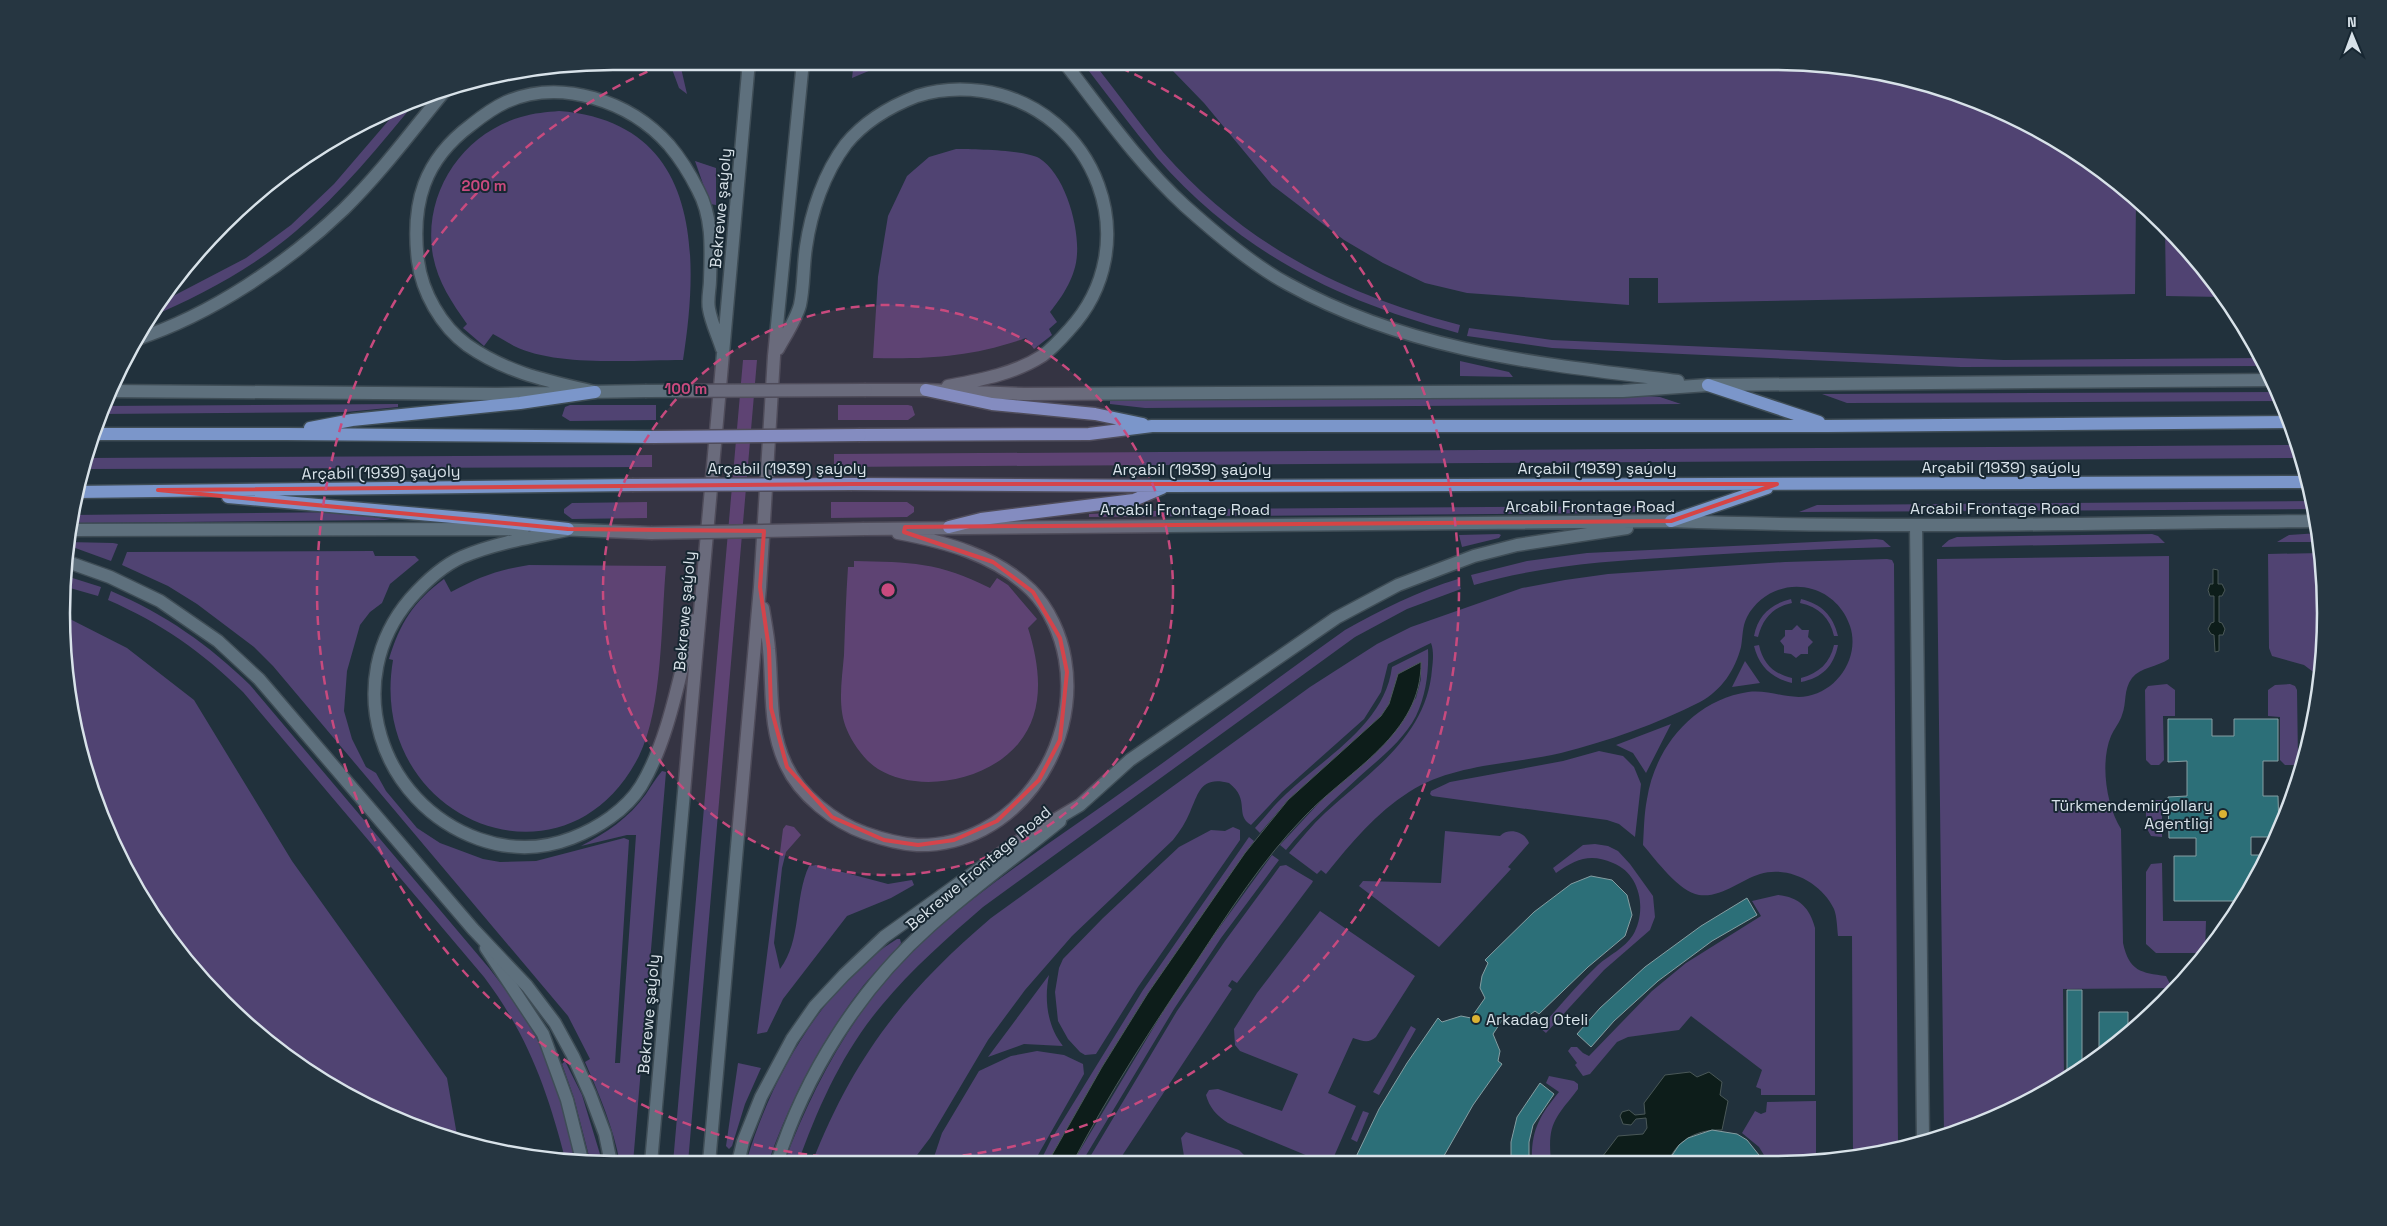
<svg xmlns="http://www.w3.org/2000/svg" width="2387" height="1226" font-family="'Space Grotesk',sans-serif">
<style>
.green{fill:#504372}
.water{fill:#0d1d1a;stroke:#4a5858}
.building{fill:#2c6f78;stroke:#859ea2}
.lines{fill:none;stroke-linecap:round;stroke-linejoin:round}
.street-casing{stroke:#3f4d56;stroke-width:15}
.secondary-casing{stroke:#3f4d56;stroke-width:15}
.primary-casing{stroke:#3f4d56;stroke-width:15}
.street{stroke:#5e707d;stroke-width:12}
.secondary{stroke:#5e707d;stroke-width:12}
.primary{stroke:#7b96ca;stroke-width:12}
.secondary-bridge-casing{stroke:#3f4d56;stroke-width:15;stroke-linecap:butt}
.primary-bridge-casing{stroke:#3f4d56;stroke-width:15;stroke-linecap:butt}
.secondary-bridge{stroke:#5e707d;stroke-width:12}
.primary-bridge{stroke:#7b96ca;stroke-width:12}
.marked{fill:none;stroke:#d64445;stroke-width:4;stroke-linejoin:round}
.ring{fill:none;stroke:#c84a7e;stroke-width:2.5;stroke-dasharray:9 6}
.poi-dot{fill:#dbb233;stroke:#172732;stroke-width:2}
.labels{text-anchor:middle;stroke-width:4;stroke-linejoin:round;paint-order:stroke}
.street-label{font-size:16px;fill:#d8e2e9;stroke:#172732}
.poi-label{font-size:16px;fill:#d8e2e9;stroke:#172732;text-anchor:end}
.rim{fill:none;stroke:#d8e2e9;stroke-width:2.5}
.centre{fill:#c84a7e;stroke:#172732;stroke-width:2.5}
.ring-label{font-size:15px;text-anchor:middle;font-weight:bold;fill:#c84a7e;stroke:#172732;stroke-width:4;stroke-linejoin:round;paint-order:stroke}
</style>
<rect width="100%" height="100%" fill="#21313c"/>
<!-- green -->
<path class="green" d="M669 61H682L681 68 687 94 679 88Z
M854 61H865L867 64 890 62 852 78Z
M1082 62H1093C1117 92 1139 123 1163 152 1245 245 1342 294 1460 325L1458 333C1338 301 1241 253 1157 158 1131 127 1107 94 1082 62Z
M1160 62H1810L1917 80 2018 118 2110 175 2136 200 2135 294 1658 303V278H1629V305L1467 293 1425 283 1383 263 1344 240 1272 185 1204 103 1172 70Z
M418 99C380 145 342 192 296 231 253 268 200 296 148 318L154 306 246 258 291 225 334 184 401 106Z
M559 111C700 122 700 252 683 360 635 360 556 367 514 346 507 342 500 338 493 334L484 346 463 328 467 324C452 303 438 282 433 256 422 194 462 134 521 117 534 113 547 112 559 111Z
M956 149C974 149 1024 150 1039 158 1065 174 1079 226 1077 254 1076 276 1063 296 1050 312L1057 322 1049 329 1052 335 1034 349 1026 338C971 357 931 359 873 358L878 277 888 216 907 176 929 157Z
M695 161 716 168V205L710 204Z
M290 167 236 221 203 244 277 175Z
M2165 227 2189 249 2223 297 2166 296Z
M1469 328 1552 340 2004 360 2261 358 2265 366 1961 367 1552 348 1467 336Z
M743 360H757L688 1163H673Z
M1460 361 1509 372 1513 377 1460 376Z
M2277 392 2281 401 1847 403 1822 394Z
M1648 396 1660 397 1681 404 1145 408 1110 404V399Z
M398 404V407L346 412 100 414 102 406Z
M570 405H656V420L570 421 562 416 565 407Z
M838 405H908L912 406 915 415 908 420H838Z
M2299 445 2302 458 834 467V454Z
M652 455V467L83 469 86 458Z
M2312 501 2314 509 1799 512 1817 505H1830Z
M647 502V518L572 519 564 513V509L572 503Z
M831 502H907L914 507V512L907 517 831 518Z
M1659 506 1638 512 1620 513 1089 517V514L1199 509Z
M346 512 390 520 70 523 71 515Z
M2319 533 2321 542H2277L2289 535Z
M1499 534 1501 535 1499 538 1462 547 1459 535Z
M2152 534 2158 536 2165 543 1941 547 1949 540 1957 537Z
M1876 539 1883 540 1891 547C1819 549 1748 552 1676 557 1607 561 1540 566 1474 585L1471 575 1527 561 1587 553Z
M68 542 113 543 118 544 111 561 67 545Z
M373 551 375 556H415L419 560 390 584 382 603 370 612 360 625 347 671 344 711 352 739 366 767 376 773 386 791 417 828 440 843 483 859 500 862 536 861 624 838 629 840 615 1063H620L636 835H627L581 846C606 833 629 818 646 794 651 786 656 778 662 771L666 772 633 1163H620C613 1127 600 1096 585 1062L590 1059 568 1016 273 666 254 647 197 604 168 586 122 565 127 552Z
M2321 553 2325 649 2320 677 2304 665 2272 656 2269 648 2268 554Z
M2169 556V659C2157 667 2141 667 2132 678 2123 690 2127 703 2122 715 2120 722 2114 729 2111 736 2100 762 2106 805 2121 829L2123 943C2129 971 2141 973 2166 976L2172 988 2063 989 2064 1077 1985 1123 1944 1134 1937 559Z
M1887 559 1892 560 1894 564 1898 1146 1853 1158 1852 936H1838C1837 927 1837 917 1834 909 1822 883 1788 865 1760 874 1740 880 1722 898 1699 895 1679 892 1656 860 1643 845 1644 830 1644 814 1647 799 1655 747 1694 700 1748 692 1769 689 1788 700 1808 696 1839 690 1860 656 1850 626 1844 608 1830 594 1812 589 1787 581 1759 594 1747 617 1742 627 1743 636 1741 647 1735 670 1722 690 1700 702 1657 724 1608 741 1561 753 1510 765 1455 763 1409 792 1376 813 1351 843 1326 874L1321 870 1317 874 1289 853C1301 839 1312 825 1325 813 1370 772 1427 736 1432 669 1433 661 1434 651 1431 643L1388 664 1381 692 1364 719 1282 792 1251 825C1234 815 1251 800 1229 783 1201 776 1199 792 1190 812 1186 822 1180 831 1173 840L1072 936 1025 990 988 1040 930 1138 911 1163H812C853 1058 905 991 991 918L1310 687 1377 644 1411 627 1522 588 1565 580 1608 574 1785 562Z
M854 561C910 562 939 562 990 588L997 578 1008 585 1037 619 1028 628C1040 666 1046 711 1018 744 987 781 919 794 878 769 865 761 853 744 847 730 837 708 842 679 844 655 845 626 846 596 848 567H854Z
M529 565 666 566C661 621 663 708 639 756 565 902 366 819 393 660L389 659C400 623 413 602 444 579L451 592C480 577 497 570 529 565Z
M63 575 101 587 98 596 63 586Z
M1458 579 1461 589 1407 609 1355 637 983 907C947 938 912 969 882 1005 843 1051 818 1107 798 1163H784C816 1077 863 993 933 932 998 875 1073 828 1143 777 1211 729 1277 678 1345 630 1381 610 1418 591 1458 579Z
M111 591C165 614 209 645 250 685L489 968C505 989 522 1011 535 1035 556 1075 566 1120 577 1164L566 1162C548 1092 528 1035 484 977L243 692C201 651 161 623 108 600Z
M1791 599 1792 603C1773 607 1763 618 1758 637L1754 636C1758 615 1771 604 1791 599Z
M1801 599C1821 604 1833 615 1838 636H1834C1830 618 1819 607 1800 603Z
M64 616 127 648 194 700 292 861 447 1078 458 1141 369 1108 306 1072 223 1003 154 920 118 857 80 756 66 685Z
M1797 625 1802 630H1809L1808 637 1813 642 1808 647V654H1801L1796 658 1791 654 1784 653V646L1780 641 1785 636V630H1792Z
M1759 645C1763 664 1774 674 1792 678V683C1771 678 1759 666 1754 646Z
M1834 645H1838C1834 666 1822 678 1801 682V678C1819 673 1830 663 1834 645Z
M1428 649C1429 672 1426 695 1416 716 1403 741 1379 759 1359 777 1333 801 1308 823 1286 850L1280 845 1416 698 1421 679V662L1399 674 1389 704 1381 716 1288 800 1260 833 1255 828C1265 817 1275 804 1286 794 1325 757 1385 724 1392 667Z
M1745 661 1760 683 1732 687Z
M2167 684 2175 690V716H2163L2164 760 2159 765H2151L2146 760 2145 690 2148 686Z
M2290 684 2295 686 2297 690 2298 760 2294 765H2285L2280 760V717L2268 716V690L2275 685Z
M1671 724 1646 773 1633 753 1616 745Z
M1599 751 1623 756 1634 767 1641 784 1635 837 1619 824 1607 820 1432 796 1430 794 1431 791 1450 782 1563 761Z
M2156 800H2162V837L2151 836 2146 827V809Z
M786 825 794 827 801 835 786 852 782 868 774 943 780 969C802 940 794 898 809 866L816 865 888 884 912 880 914 885 891 898 847 916 783 999 767 1032 757 1034 783 829Z
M1233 827 1240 830V840L1138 987 1096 1054 1085 1055 1080 1052 1068 1039 1058 1021 1055 992 1059 968 1063 959 1103 918 1179 847 1211 830 1225 831Z
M1445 831 1500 836C1509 827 1525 832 1529 843L1508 867 1511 869 1439 947 1359 886 1363 881 1441 883Z
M1249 837 1254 841 1148 993 1102 1067 1048 1162H1040L1052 1138 1143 990Z
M1595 844 1608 846 1618 851 1630 864 1653 896 1655 917 1650 930 1604 970 1546 1033 1540 1028C1559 1007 1577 985 1598 965 1609 955 1625 948 1633 935 1647 911 1641 874 1613 863 1590 853 1576 859 1556 873L1553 868 1583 845Z
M1272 855 1279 860 1221 938 1174 1009 1082 1162H1073L1167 1005 1214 935Z
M2162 863 2163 921H2206L2205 953H2156L2146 944V872L2151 864Z
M1286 865 1313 881 1312 883 1237 983 1232 980 1228 986 1232 989 1118 1162H1087L1177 1011 1225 941 1280 866Z
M1778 895C1799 897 1810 908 1815 928V1095H1761V1089L1756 1087 1762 1070 1691 1016 1679 1030 1628 1037 1617 1042 1590 1074 1583 1076 1575 1065 1577 1063 1568 1051 1571 1047H1577L1583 1053 1589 1056 1652 991 1686 963 1761 916 1752 901Z
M1320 911 1415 976 1376 1037C1368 1044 1363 1041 1353 1038L1328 1093 1356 1106 1332 1161H1320L1228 1123C1217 1116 1209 1107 1206 1095L1209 1090 1218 1089 1282 1111 1298 1074 1240 1051 1235 1045 1234 1029 1257 993Z
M897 939H900L901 943C890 958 875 971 863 986 822 1039 790 1100 768 1163H746C769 1082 823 984 897 939Z
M1049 975C1044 999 1047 1026 1063 1046L1024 1044 988 1057Z
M1411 1026 1416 1029 1379 1095 1373 1092Z
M1037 1051 1064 1055 1083 1064 1084 1074 1034 1162 932 1163 942 1133 979 1071 1011 1056Z
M565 1061 582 1095 603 1164H591L574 1098 562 1064Z
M738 1063 761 1068 745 1104 732 1146 729 1149 726 1146Z
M1549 1076 1574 1081 1578 1084V1089C1556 1118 1547 1122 1551 1161H1532C1531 1130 1540 1115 1559 1092L1546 1083Z
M1816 1101V1160H1767L1759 1147 1742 1133 1755 1111 1761 1114 1766 1112 1767 1102Z
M1363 1111 1369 1113 1357 1142 1351 1139Z
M1186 1132 1239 1150 1251 1162H1185L1181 1138Z"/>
<!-- water -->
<path class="water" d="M2213 569 2218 570V584H2222L2225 590 2222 596H2219V622L2222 623 2225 629 2223 635H2219V651L2215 652 2214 635 2211 634 2208 629 2211 623 2214 622V596H2210L2208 590 2210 584H2213Z
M1421 662C1422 734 1349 770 1305 816 1263 859 1229 912 1196 962 1153 1026 1109 1093 1073 1162H1048L1102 1067 1148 993 1245 853 1288 800 1381 716 1389 704 1398 674Z
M1690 1072 1697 1077 1709 1072 1722 1082 1720 1095 1728 1101 1722 1130C1699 1129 1678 1139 1669 1160L1599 1161 1618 1136 1643 1134 1647 1128 1646 1118 1636 1119 1631 1125 1623 1124 1620 1116 1622 1112 1629 1110 1635 1115 1645 1114 1644 1103 1665 1075Z"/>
<!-- building -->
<path class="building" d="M2168 719H2212V736H2234V719H2278V761H2263V796H2278L2279 831 2276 837H2251V855H2270L2240 901H2174V856H2196V838H2169L2168 797 2187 796V761L2168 762Z
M1591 876 1612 880 1627 895 1632 915 1625 936 1588 967 1539 1014 1535 1011 1524 1019 1505 1016 1493 1034 1500 1051 1498 1061 1502 1064 1473 1105 1441 1161H1354L1379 1109 1407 1063 1438 1018 1442 1022 1461 1016 1471 1018 1485 998 1480 988 1482 976 1488 963 1485 960 1534 912 1571 884Z
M1747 898 1757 915 1712 941 1658 981 1614 1021 1591 1047 1577 1034 1600 1008 1645 967 1701 926Z
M2067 990H2082V1067L2067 1075Z
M2099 1012H2128V1033L2110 1051 2099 1057Z
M1540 1083 1554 1094 1533 1125 1529 1142V1161H1511V1142L1517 1117Z
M1712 1130 1737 1134 1747 1140 1763 1160H1669L1679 1145 1688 1138Z"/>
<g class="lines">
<!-- street casing -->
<g class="street-casing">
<path id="street" d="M1916 525 1923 1139
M486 948 543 1034 567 1100 583 1164
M777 1163C805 1074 860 988 930 926 971 889 1017 856 1060 821"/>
</g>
<!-- secondary casing -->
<g class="secondary-casing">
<path id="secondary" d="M1064 62C1102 111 1139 164 1185 206 1214 232 1254 266 1288 284 1411 352 1542 364 1678 381
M137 339C211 315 288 263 344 209 382 172 414 128 448 87
M778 349C785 336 796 320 800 305 804 286 803 266 806 247 811 212 824 173 846 144 864 122 891 106 917 96 939 89 960 88 982 91 1097 108 1148 245 1069 330 1061 339 1052 349 1042 356 1014 374 980 380 948 386
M866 390H926L1024 394 1623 391 1708 385 2271 380
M109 391 497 394 560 393
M587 392 645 391
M595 392C548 381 507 373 467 345 441 326 422 292 418 261 411 203 424 160 471 125 481 117 493 108 506 102 561 78 630 101 669 145 680 158 690 174 698 190 713 217 711 250 710 280 710 289 707 300 709 309 711 322 718 336 722 349
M558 529 651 533
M864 529 1671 521C1886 529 2101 523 2316 521
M69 530 523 529
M567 530C532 537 495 543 462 557 442 566 425 582 410 599 340 681 379 803 479 839 510 850 541 850 572 838 598 828 626 810 641 786 669 740 680 672 694 620
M65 561 110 577 160 601 218 641 259 679 473 929 527 986 555 1023 573 1056 590 1094 605 1134 611 1163
M763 608C765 621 768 635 769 649 773 689 768 727 786 765 800 795 834 822 865 833 882 839 898 844 917 845 1013 847 1081 750 1065 659 1061 635 1049 608 1031 590 995 555 946 542 898 533
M651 1163 749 61
M709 1163 760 587 774 356 803 61
M738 1163 743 1142 761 1097 792 1039 815 1006 844 975 884 937 1011 846 1080 805 1130 760 1336 618 1398 585 1474 556 1517 545 1627 528"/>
</g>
<!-- primary casing -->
<g class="primary-casing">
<path id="primary" d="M1708 385 1819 422
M926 390 992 404 1095 414 1143 424
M310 428 352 420 520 403 595 392
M93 434H286L653 437
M860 435 1089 434 1152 426H1829L2290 422
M852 484 1169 486 2307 482
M76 492 632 485
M228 497 487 520 568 529
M1671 521 1767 488
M949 527 981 519 1134 500 1162 488"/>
</g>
<!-- street -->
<use href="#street" class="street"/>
<!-- secondary -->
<use href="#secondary" class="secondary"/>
<!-- primary -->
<use href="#primary" class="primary"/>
<!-- secondary-bridge casing -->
<g class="secondary-bridge-casing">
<path id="secondary-bridge" d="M645 391 866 390
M651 533 864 529"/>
</g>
<!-- primary-bridge casing -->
<g class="primary-bridge-casing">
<path id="primary-bridge" d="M653 437 860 435
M632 485 852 484"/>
</g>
<!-- secondary-bridge -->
<use href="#secondary-bridge" class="secondary-bridge"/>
<!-- primary-bridge -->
<use href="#primary-bridge" class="primary-bridge"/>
</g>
<!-- marked area -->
<path class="marked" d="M852 484H1777L1671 521 905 527 904 532 993 562 1033 592 1060 638 1067 672 1060 740 1039 780 997 821 954 840 918 845 884 840 832 817 787 767 771 708 769 649 760 587 764 531 568 529 158 490Z"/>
<!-- distance rings -->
<circle cx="888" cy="590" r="285" fill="#c84a7e" fill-opacity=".12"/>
<g class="ring">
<circle cx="888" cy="590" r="285"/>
<path d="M1107 62A571 571 0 1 1 669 62"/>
</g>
<!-- markers -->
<g class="poi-dot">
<circle cx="2223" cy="814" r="5"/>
<circle cx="1476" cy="1019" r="5"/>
</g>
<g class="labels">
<!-- street labels -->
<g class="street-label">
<text transform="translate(720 208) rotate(-85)" y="6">Bekrewe şaýoly</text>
<text x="2001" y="473">Arçabil (1939) şaýoly</text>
<text x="787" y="474">Arçabil (1939) şaýoly</text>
<text x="1597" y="474">Arçabil (1939) şaýoly</text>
<text x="1192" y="475">Arçabil (1939) şaýoly</text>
<text transform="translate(381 472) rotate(-1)" y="6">Arçabil (1939) şaýoly</text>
<text x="1590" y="512">Arcabil Frontage Road</text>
<text x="1995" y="514">Arcabil Frontage Road</text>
<text x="1185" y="515">Arcabil Frontage Road</text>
<text transform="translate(684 611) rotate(-85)" y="6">Bekrewe şaýoly</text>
<text transform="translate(978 868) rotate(-40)" y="6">Bekrewe Frontage Road</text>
<text transform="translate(648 1014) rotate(-85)" y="6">Bekrewe şaýoly</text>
</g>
<!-- poi labels -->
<g class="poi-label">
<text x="2213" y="811">Türkmendemirýollary<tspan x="2213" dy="18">Agentligi</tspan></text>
<text x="1486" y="1025" text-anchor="start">Arkadag Oteli</text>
</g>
</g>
<!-- crop -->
<path d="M0 0H2387V1226H0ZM613 70H1774A543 543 0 0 1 2317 613V613A543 543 0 0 1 1774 1156H613A543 543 0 0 1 70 613V613A543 543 0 0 1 613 70Z" fill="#263641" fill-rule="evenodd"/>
<path class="rim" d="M613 70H1774A543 543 0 0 1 2317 613V613A543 543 0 0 1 1774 1156H613A543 543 0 0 1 70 613V613A543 543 0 0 1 613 70Z"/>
<circle cx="888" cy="590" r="8" class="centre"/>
<g class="ring-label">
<text x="484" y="191">200 m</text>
<text x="686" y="394">100 m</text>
</g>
<!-- north arrow -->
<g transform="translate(2352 35) rotate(359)" stroke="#172732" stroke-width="4" paint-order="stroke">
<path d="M0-4L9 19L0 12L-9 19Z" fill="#d8e2e9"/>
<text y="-8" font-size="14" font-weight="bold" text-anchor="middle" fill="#d8e2e9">N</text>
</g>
</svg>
